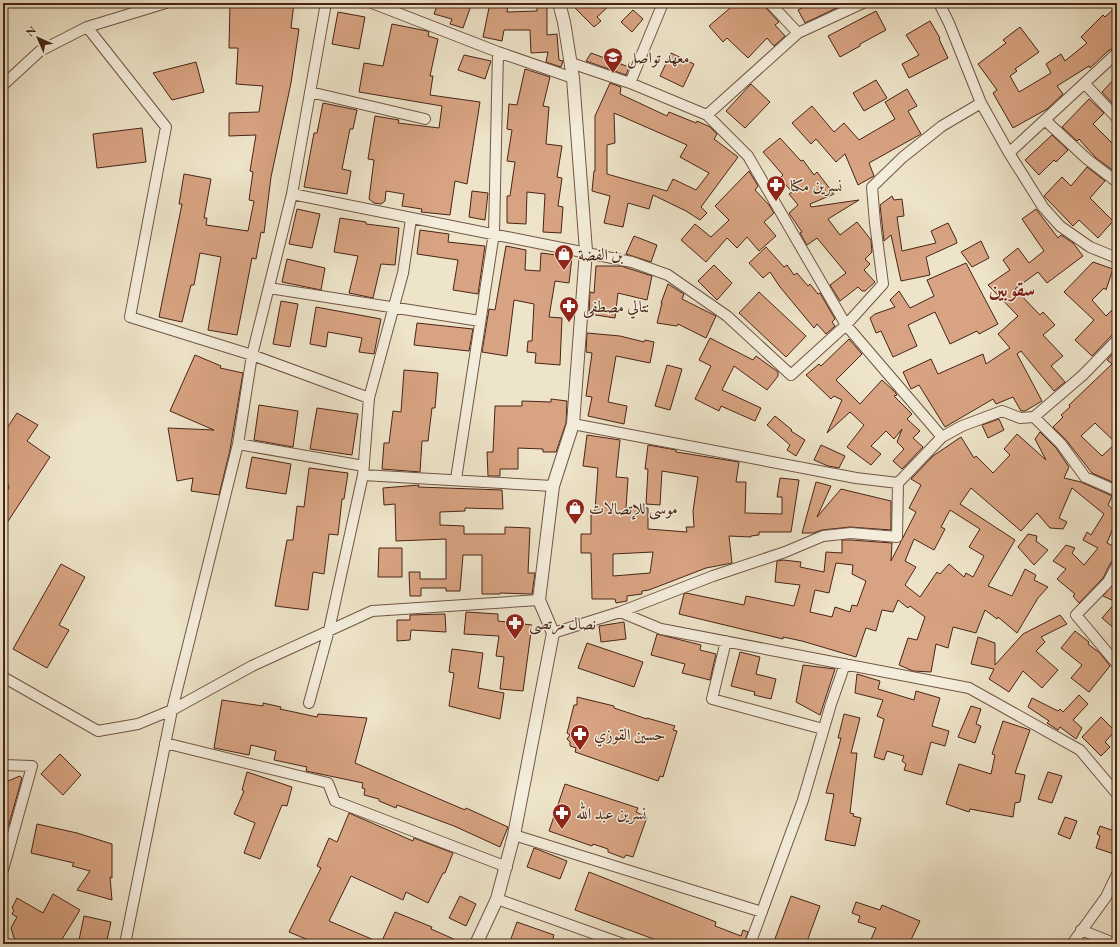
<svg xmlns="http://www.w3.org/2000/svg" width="1120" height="947" font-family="'EB Garamond',Amiri,serif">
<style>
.building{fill:#d8a382;stroke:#482416;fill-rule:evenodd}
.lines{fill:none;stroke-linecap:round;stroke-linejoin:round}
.minor-casing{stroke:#725443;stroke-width:12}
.tertiary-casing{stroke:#725443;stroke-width:14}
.minor{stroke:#f4eddc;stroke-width:10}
.tertiary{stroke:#f4eddc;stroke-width:12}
.labels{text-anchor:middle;stroke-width:3;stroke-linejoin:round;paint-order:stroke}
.poi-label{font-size:16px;fill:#482416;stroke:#f4eddc;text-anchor:start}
.district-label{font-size:20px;font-weight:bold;fill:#7a1f14;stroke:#f4eddc}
</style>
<rect width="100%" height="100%" fill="#eee4c9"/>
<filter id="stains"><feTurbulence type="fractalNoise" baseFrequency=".005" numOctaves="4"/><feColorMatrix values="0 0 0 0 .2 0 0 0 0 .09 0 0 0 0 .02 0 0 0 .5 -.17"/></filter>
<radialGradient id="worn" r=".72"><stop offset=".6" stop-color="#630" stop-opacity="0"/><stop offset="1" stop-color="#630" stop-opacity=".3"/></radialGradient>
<!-- building -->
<path class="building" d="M230 3H294L291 28 299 29 291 83 271 177 264 233 261 232 256 259 252 258 237 335 208 330 221 257 200 253 194 285H191L182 322 159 317 182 204H179L184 174 211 179 204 218H207L206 225 248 231 254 201 249 200 253 172 250 171 256 135 229 136V113L259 112 263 86 236 84 238 48H229Z
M438 3H472L463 28 450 24 452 19 434 14Z
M490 3H508L507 12 537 11V3H547V35L557 34 559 60 563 61 561 67 546 62 548 52 531 53 530 30H504L502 41 483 37Z
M570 3H612L597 17 601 21 594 27Z
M736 3H764L765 7 779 22 775 25 785 36 774 46 767 38 748 58 727 38 723 42 709 26Z
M811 3H847L805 23 798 10Z
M1117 6V46L1108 51 1090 68 1089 66 1057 86 1063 94 1047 109 1013 128 993 93 997 90 978 64 1006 43 1003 40 1020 27 1039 52 1015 69 1017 71 1010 76 1019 92 1051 73 1046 64 1061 54 1065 61 1087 43 1081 37 1103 15 1105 17Z
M633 10 643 19 632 32 621 22Z
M876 11 886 30 860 44V46L840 57 828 36Z
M338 12 365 17 359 49 332 44Z
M930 21 940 38 939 39 948 58 909 78 902 64 919 55 906 35Z
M392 24 427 31 429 32 428 36 438 39 430 76H433L430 95 480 102 467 184 455 181 450 215 421 212 422 209 402 206 404 194 386 191 385 201 381 204 374 203 369 199 374 160 368 159 375 116 399 120 398 123 439 128 442 106 359 92 364 63 383 66Z
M591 53 629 67 626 75 586 61Z
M671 53 694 64 683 87 660 76Z
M464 55 491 61 485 79 458 70Z
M196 62 204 92 172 100 153 73Z
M525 69 550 77 543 106 549 107 546 144 562 146 557 177 562 178 558 206 563 207 561 233 543 232 545 194 527 192 526 224 507 223V196H510L515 162 507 161 512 130 507 129 509 104 517 105Z
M1117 76V100L1113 104 1102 92Z
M876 80 887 98 864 111 853 93Z
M610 83 621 87 620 94 667 116 669 112 696 123 697 121 710 127 717 134 714 139 738 157 701 207 707 213 700 220 686 211 653 195 649 209 628 203 623 227 604 223 610 196 592 191 594 171H595V116ZM614 113 687 145 680 157 709 173 696 190 673 179 667 191 607 174V145L615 143Z
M751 84 770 102 745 128 726 111Z
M907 89 917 106 908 111 921 134 869 163 874 176 858 185 845 154 836 162 816 139 811 144 792 123 812 106 834 132 844 123 859 140 895 119 885 102Z
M1089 99 1104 113 1093 124 1117 148V168L1114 171 1096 158 1079 139 1077 141 1062 127Z
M323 103 357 110 353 129H350L342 169 351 171 347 194 304 187 314 133H317Z
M142 128 146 162 97 168 93 134Z
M1052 135 1068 150 1056 162 1054 160 1039 175 1025 160Z
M780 138 801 161 803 160 814 175 817 172 834 194 810 204 811 207 859 200 828 219 840 235 857 222 871 240 872 252 865 259 870 264 864 270 875 282 865 291H862L858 287 840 301 830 285 846 273 817 238 807 245 800 233 802 232 789 213 798 205 789 194 792 192 780 178 783 175 763 152Z
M1087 167 1105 181 1090 198 1113 221 1098 238 1079 220 1073 226 1044 196 1062 177 1071 186Z
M749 171 758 186 755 190 769 205 774 213 764 222 776 236 759 251 747 237 737 248 727 238 706 262 681 240 695 224 711 237 729 220 715 206Z
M472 191 488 193 485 220 469 217Z
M892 196 894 200 902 199 904 216 897 217 902 251 936 243 931 231 948 223 956 239 957 243 926 257 930 275 901 281 891 235 884 241 880 205Z
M297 209 320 214 312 248 289 244Z
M1036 209 1058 238 1061 235 1073 243 1083 256 1047 283 1038 272 1015 289 1040 315 1043 312 1055 325 1043 335 1063 356 1051 366 1065 382 1054 391 1021 351 1017 354 1042 401 1025 411H1021L1013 397 996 404 993 399 945 427 919 385 911 389 903 372 931 359 938 374 983 354 986 364 1010 348 998 334 1018 316 988 285 1010 270 1003 260 1018 248 1029 263 1044 251 1022 219Z
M340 218 366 222V224L399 228 395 265 381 264 373 298 349 293 358 256 334 252Z
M420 230 449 234 448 242 485 246 478 294 453 290 458 260 417 254Z
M634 236 657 245 651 262 626 254Z
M981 241 989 258 972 267 961 252Z
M506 246 526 250 525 270 540 271 541 253 572 257 569 283 555 281 549 317 562 318 560 365 535 363 536 353 527 352 528 341H532L534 304 514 300 507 356 482 352 489 309 495 310Z
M766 247 784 267 787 265 794 275 797 273 808 286 810 284 818 294 820 293 835 319 832 322 835 326 826 334 817 324 814 328 780 287 770 272 763 278 749 263Z
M287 259 325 268 321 290 282 282Z
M1093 262 1113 269 1106 290 1104 288 1092 300 1106 316 1117 305V334L1112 335 1092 356 1075 340 1094 320 1064 292Z
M966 263 998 324 979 334 977 331 950 344 935 312 908 325 917 346 893 357 881 331 876 333 870 318 875 314 895 307 890 300 899 291 910 308 934 296 927 280Z
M714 265 732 283 717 300 698 281Z
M596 266H621L652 276 647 300 618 293 615 318 589 314 590 292 594 293Z
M668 284 684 294 682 299 716 316 706 338 678 324 677 326 657 323 662 303H661Z
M759 292 806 336 786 357 739 313Z
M281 301 298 304 290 347 273 344Z
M316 307 381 319 374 354 359 352 362 338 328 332 326 347 310 344Z
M417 323 473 329 469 351 414 345Z
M587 333 620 336 644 342 645 340 654 342 650 363 616 356 608 402 627 406 624 424 588 416 592 397 586 396 592 353 586 352Z
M710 338 753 360 756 356 778 372V376L767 390 734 366 722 390 761 408 755 421 721 406 719 411 695 399 711 366 699 360Z
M849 339 862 354 836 380 860 404 882 380 895 392 897 395 894 396 912 414 907 419 920 431 913 438 923 447 902 469 893 461 904 449 897 442 902 429 894 439 886 431 871 446 881 454 871 465 847 447 864 425 850 412 827 433 842 400 834 396 831 399 806 375 819 364 821 366Z
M1117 349V484L1092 473 1066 440 1053 427 1063 417 1061 415 1070 407 1069 405 1112 364 1107 360ZM1095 423 1116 443 1102 456 1081 436Z
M195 355 221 366 220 368 243 373 230 450 219 495 191 491 193 478 177 481 168 428 214 430 170 411Z
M667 365 682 369 670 410 655 406Z
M404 370 438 373 435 408H432L428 441H422L420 472 382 469 384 443H389L393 411 401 412Z
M551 399 567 401 566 423 556 452H543V449L518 448V469H500V476H488L487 452H493L495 406H522V401L551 402Z
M259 405 298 411 293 447 254 440Z
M317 408 358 414 352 455 310 449Z
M17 413 38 425 27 441 50 457 3 529V497L9 488 3 467V434Z
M775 416 792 430 791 431 805 440 796 456 787 450 790 445 767 425Z
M999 419 1004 430 988 438 982 425Z
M1040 432 1056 448 1069 467 1064 478 1081 482 1112 496 1108 505 1117 513V518L1107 543 1117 548V559L1111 562 1103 578 1079 603 1073 596 1075 594 1057 579 1066 569 1053 561 1066 545 1075 548 1072 553 1084 565 1098 548 1083 540 1087 532 1091 535 1104 514 1072 488 1059 518 1067 522 1063 529 1050 528 1037 513 1021 531 971 488 960 504 1015 540 988 586 1012 596 1025 569 1036 575 1034 580 1048 587 1038 598 1017 633 998 617 997 619 985 610 976 633 953 627 948 648 936 644 931 672 913 671 899 665 908 638 917 640 925 617 910 606 908 608 898 600 893 612 882 610 876 631 866 628 856 657 802 641 783 637V639L679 614 684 594 686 593 744 605 746 596 794 606 800 585 775 582 777 561 783 560 801 562 800 567 824 572 826 552 842 553V540H851L892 543 891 561 916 512 909 508 921 485 911 479 933 456 961 437 974 458 976 456 993 473 1010 455 1004 449 1017 434 1046 460 1035 439ZM950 510 980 529 969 547 984 556 973 577 966 573 964 577 949 564 940 574 937 572 920 597 905 585 916 567 905 561 914 539 934 550 945 529 941 527ZM836 563 853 565 852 574 866 581 857 606 852 605 850 612 835 607 832 617 810 612 815 590 829 593Z
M587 435 620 440 616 477 628 478 626 508H648V529L687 532 686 527H694L693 511 698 477 662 471 660 505 646 504 648 469H645L648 445 676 450V452L739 462 736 482H746L745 513 782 514V497H777L780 478 799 480 791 532H759V535L751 536V537L729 536 732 563 706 568 649 590 642 591V594L627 596V601L616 603 615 599H592L591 553H581V534H591V511H595L598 468 583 466ZM653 552 650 573 613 576V554Z
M821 445 845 456 839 468 828 466 814 460Z
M252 457 291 464 286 494 246 488Z
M309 468 348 473 344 499H342L338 535 329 534 324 574 313 572 308 610 275 606 287 540H293L297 506 304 507Z
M816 482 831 486 817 517 841 489 891 501V530L850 527 822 530 813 533H802Z
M419 485 418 487 502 490 503 509 465 508V511L440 512V525L464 526V534H505V527L530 528 528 573H535L532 594 500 593V594H482V555H463L460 591H446V588H421V596H410L409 572H420V579H446V539L396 541 395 504 384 505 383 488Z
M1028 534 1037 536 1036 541 1048 550 1034 565 1018 547Z
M379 548H402V577H378Z
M61 564 85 577 59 625 69 630 47 668 13 649Z
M1117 579V631L1102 618 1116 602 1103 596Z
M466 612 498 614V621L532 625 523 691 500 689 504 657 496 656 499 636 464 634Z
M445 614 446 632 411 630 410 640 397 641V620H410V615Z
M1060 615 1067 624 1041 637 1045 642 1036 651 1058 670 1042 688 1023 671 1009 692 989 679 994 669 971 664 978 637 995 643V665L1023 634Z
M624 622 626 639 601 642 599 626Z
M1075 631 1089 642 1088 644 1100 653 1110 666 1089 692 1071 678 1082 665 1061 648Z
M657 634 701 645 700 650 716 654 710 680 682 673 685 664 651 655Z
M587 643 643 662 634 687 578 668Z
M452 649 483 653 478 688 504 693 500 719 449 706 454 673 449 672Z
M740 652 760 657 756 674 776 679 771 699 754 695 755 692 731 686Z
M803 665 835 669 820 715 796 702Z
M857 674 880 681 878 689 914 700 916 691 940 698 932 726 949 731 945 746 931 742 922 775 904 770 906 764 902 761 904 756 887 751 884 760 874 757 884 719 877 716 883 700 855 693Z
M1079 695 1088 704 1073 720 1082 728 1076 739 1060 727 1058 730 1047 723 1049 721 1028 707 1032 698 1058 711 1060 709 1063 712Z
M577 697 614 706V708L647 719V718L675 726 673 730 677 731 663 777 660 776 658 781 575 752 576 748 570 746V742L567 739 570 735 567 733 574 705H577Z
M222 700 263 706V703L281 707 280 709 317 717 318 714 367 718 355 763 465 810 466 808 508 827 500 847 454 826 397 805 396 808 379 801V799L364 795 365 789 362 788 363 783 306 771 307 767 274 760 276 751 251 745 249 755 214 748Z
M971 706 981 709 976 724 981 726 975 743 958 737Z
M844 714 860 718 851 753H857L850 813 854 814 853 816 861 818 855 846 825 840 834 794 826 793 841 738H838Z
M1101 717 1115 731 1105 742 1110 747 1101 756 1082 737Z
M1003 721 1030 730 1015 773 1025 775 1020 802 1015 803 1013 817 970 809 969 812 946 804 959 764 991 774 995 755 992 754Z
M60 754 81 775 63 795 41 774Z
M247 772 292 787 287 806 282 805 260 859 244 853 255 823 234 814 244 791 242 790Z
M1048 772 1062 776 1052 803 1038 799Z
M20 776 22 778 9 824 3 837V783Z
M565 784 638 808 636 812 647 817 633 857 626 855 624 858 608 852V849L593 844 592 846 549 831Z
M349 813 413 841 414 838 453 853 445 873H443L428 903 406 892 403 900 351 876 329 921 381 943 395 912 432 927 431 929 465 944H318L289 932 321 868 317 866 329 838 337 842Z
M1065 817 1077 821 1070 839 1058 834Z
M37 824 77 833 112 844V878L110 877 112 900 77 890 90 871 72 866 74 863 31 853Z
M1100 826 1117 832V846L1114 854 1096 848 1100 836 1097 834Z
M534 848 567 861 560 879 527 867Z
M589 872 716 922 715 926 741 936 743 930 748 932 744 944H667L575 910Z
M53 894 80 910 59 944H24L14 938 11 928 17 917 12 914 14 910 12 908 17 898 43 913Z
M460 896 476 904 466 926 449 918Z
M791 896 820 906 806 944H773Z
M856 902 880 910 882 905 920 921 910 942 906 940 905 944H869L876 928 858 922 860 916 852 913Z
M84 916 111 922 106 944H90V942L79 940Z
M517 922 554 935 551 944H509Z"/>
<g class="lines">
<!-- minor casing -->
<g class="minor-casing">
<path id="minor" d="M372 3 498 52 573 78
M770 3 798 33
M939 3 949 23 981 103 1009 153 1043 207 1060 226 1090 247 1117 258
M87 27 166 127 130 317 252 355 369 398
M571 63 630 83 707 115 748 156 846 325 942 437
M630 83 663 3
M1085 84 1117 118
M3 85 40 51 87 27 166 3
M310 92 425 119
M707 115 798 33 863 3
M1045 120 1087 159 1117 182
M1009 153 1117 53
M292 194 632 262 668 275 727 316 791 375 846 325 883 284 875 223 872 187 903 157 942 126 981 103
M269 288 480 321
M1034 417 1061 444 1085 477 1117 491
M573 424 856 478 898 483
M238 444 364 466
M363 475 553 486
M456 479 494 233 498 52
M1117 565 1108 582 1076 615 1117 664
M620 612 713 576 785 552 823 536 851 533 897 537 898 483 942 437 962 426 1002 411 1020 418 1034 417 1083 375 1117 340
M553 633 620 612 661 629 969 688 1080 750 1117 794
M726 641 712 699 823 729
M3 677 98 731 138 724 172 710 252 666 372 611 539 600
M309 703 329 630 363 475 369 398 403 273 411 219
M165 743 328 783 335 801 507 867
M3 765 32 766 3 870
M514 835 762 912
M497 899 623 944
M1081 930 1116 944
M125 944 172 710 238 444 252 355 292 194 326 3
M750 944 803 800 831 704 845 664
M1072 944 1106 897 1117 874"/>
</g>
<!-- tertiary casing -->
<g class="tertiary-casing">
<path id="tertiary" d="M476 944 497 899 514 835 553 633 539 600 553 486 573 424 586 251 573 78 564 22 559 3"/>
</g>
<!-- minor -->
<use href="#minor" class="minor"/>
<!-- tertiary -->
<use href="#tertiary" class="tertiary"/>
</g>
<!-- icons -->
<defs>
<g id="school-pin" transform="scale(1)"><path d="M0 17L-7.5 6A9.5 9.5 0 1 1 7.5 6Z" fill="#8f2418" stroke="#f4eddc"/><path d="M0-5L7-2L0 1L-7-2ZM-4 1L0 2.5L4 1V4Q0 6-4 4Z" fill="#fff"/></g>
<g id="pharmacy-pin" transform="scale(1)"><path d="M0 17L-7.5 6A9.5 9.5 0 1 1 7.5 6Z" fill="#8f2418" stroke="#f4eddc"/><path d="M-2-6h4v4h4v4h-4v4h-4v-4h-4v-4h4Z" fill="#fff"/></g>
<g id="shop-pin" transform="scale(1)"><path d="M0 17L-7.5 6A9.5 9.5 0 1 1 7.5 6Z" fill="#8f2418" stroke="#f4eddc"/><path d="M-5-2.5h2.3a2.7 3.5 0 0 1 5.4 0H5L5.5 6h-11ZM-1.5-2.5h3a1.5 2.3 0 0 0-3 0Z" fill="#fff"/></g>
</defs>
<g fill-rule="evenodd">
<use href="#school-pin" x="613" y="57"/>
<use href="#pharmacy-pin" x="776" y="185"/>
<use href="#shop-pin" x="564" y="254"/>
<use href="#pharmacy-pin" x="569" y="306"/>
<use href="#shop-pin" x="575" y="508"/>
<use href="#pharmacy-pin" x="515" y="623"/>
<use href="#pharmacy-pin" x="580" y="734"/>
<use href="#pharmacy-pin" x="562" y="813"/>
</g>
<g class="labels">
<!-- poi labels -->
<g class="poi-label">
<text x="627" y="63">معهد تواصل</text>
<text x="790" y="191">نسرين مكنا</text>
<text x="578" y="260">بن الفضة</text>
<text x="583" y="312">نتالي مصطفى</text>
<text x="589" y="514">موسى للإتصالات</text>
<text x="529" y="629">نصال مرتصى</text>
<text x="594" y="740">حسين القوزي</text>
<text x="576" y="819">نسرين عبد الله</text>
</g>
<!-- district labels -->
<g class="district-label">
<text x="1012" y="296">سقوبين</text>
</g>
</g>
<!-- margin -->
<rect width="1120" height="947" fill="none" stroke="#eee4c9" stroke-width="16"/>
<rect x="4" y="4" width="1112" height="939" fill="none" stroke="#482416" stroke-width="2"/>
<rect x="8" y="8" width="1104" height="931" fill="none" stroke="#482416"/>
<!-- north arrow -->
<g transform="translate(38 38) rotate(315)" stroke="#f4eddc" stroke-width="3" paint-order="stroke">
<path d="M0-3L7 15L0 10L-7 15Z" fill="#482416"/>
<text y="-6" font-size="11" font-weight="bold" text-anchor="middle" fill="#482416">N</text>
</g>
<rect width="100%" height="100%" filter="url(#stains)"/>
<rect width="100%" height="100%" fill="url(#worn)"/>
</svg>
